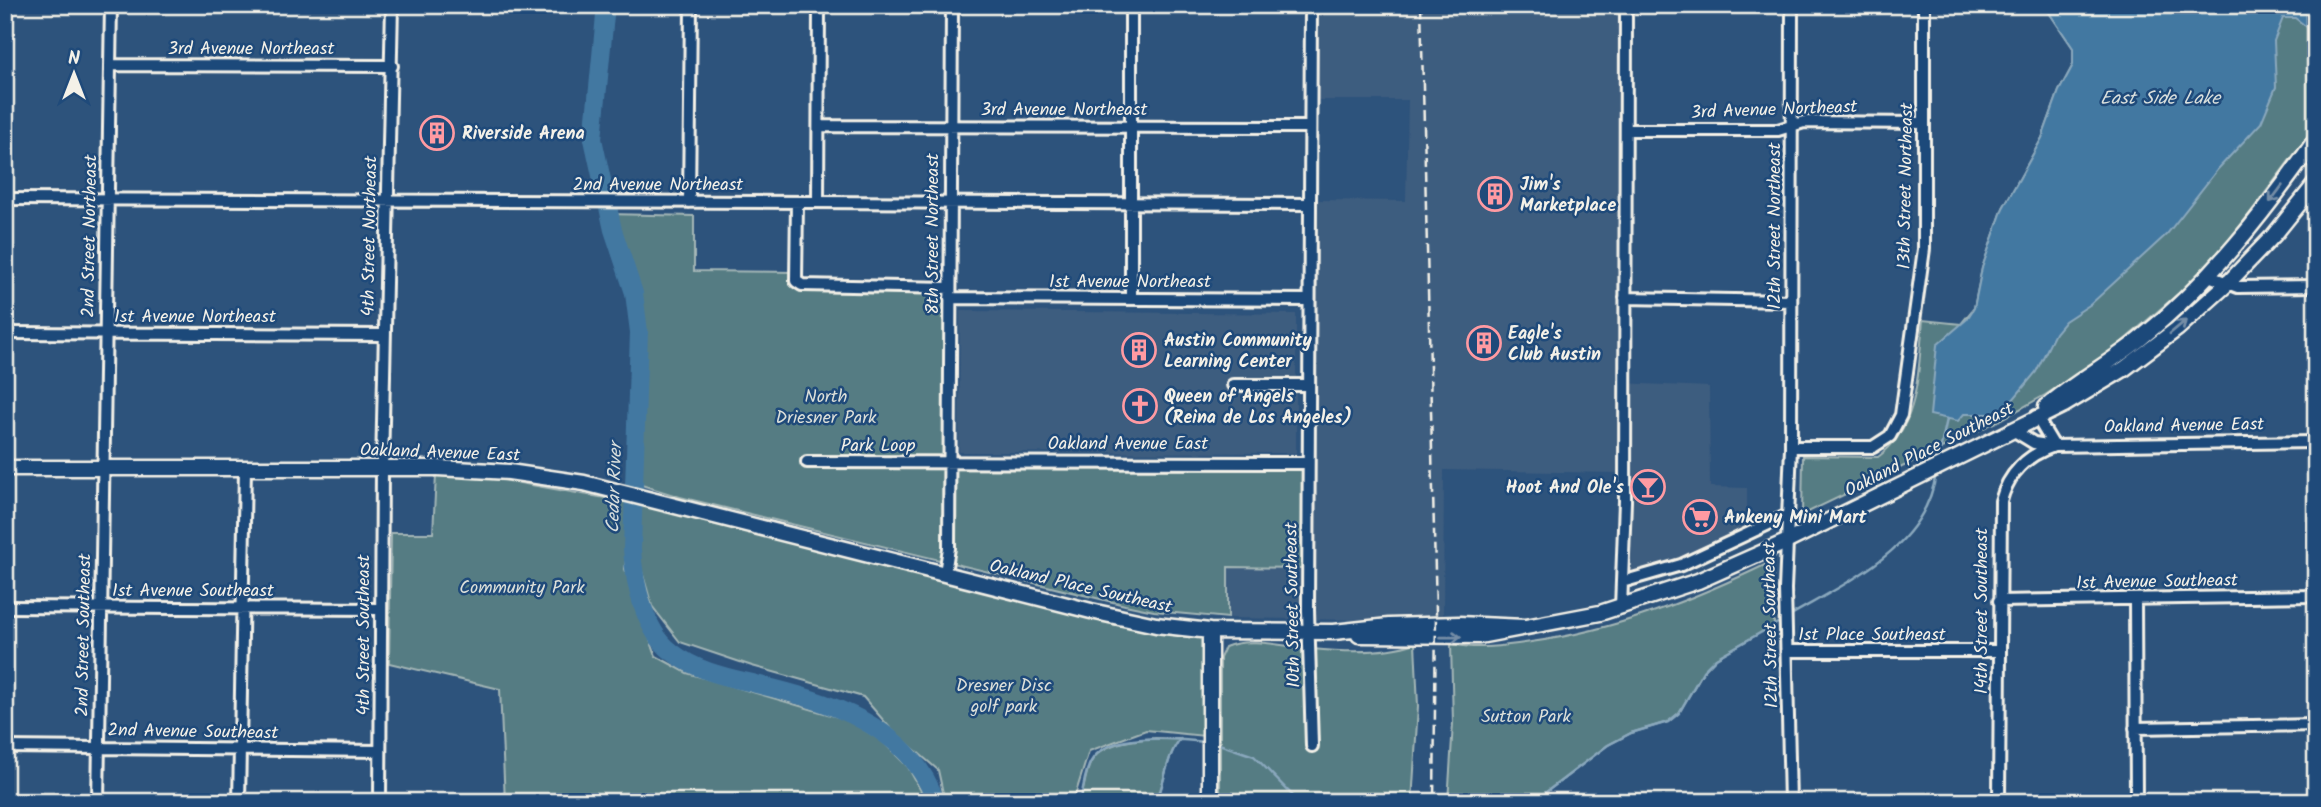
<svg xmlns="http://www.w3.org/2000/svg" width="2321" height="807" font-family="Kalam,sans-serif">
<style>
.built{fill:#3e5d7f}
.green{fill:#557c83;stroke:#a4b6b6;stroke-width:2}
.water{fill:#4378a1;stroke:#8aa8bd;stroke-width:2}
.lines{fill:none;stroke-linecap:round;stroke-linejoin:round}
.stream{stroke:#8aa8bd;stroke-width:2.5}
.river{stroke:#4378a1;stroke-width:18}
.minor-casing{stroke:#f4f1e8;stroke-width:16}
.major-casing{stroke:#f4f1e8;stroke-width:19}
.minor{stroke:#1f4a7a;stroke-width:10}
.major{stroke:#1f4a7a;stroke-width:14}
.rail{stroke:#f4f1e8;stroke-width:2.5;stroke-dasharray:10 5;stroke-linecap:butt}
.oneway{stroke:#748da6}
.labels{text-anchor:middle;stroke-width:5;stroke-linejoin:round;paint-order:stroke}
.street-label{font-size:18px;fill:#f4f1e8;stroke:#1f4a7a}
.poi-label{font-size:18px;font-weight:bold;fill:#f4f1e8;stroke:#1f4a7a;text-anchor:start}
.park-label{font-size:18px;fill:#dcdfd9;stroke:#1f4a7a}
.water-label{font-size:19px;font-style:italic;fill:#d9dfdd;stroke:#1f4a7a}
</style>
<rect width="100%" height="100%" fill="#2d537c"/>
<filter id="ink" filterUnits="userSpaceOnUse"><feTurbulence type="fractalNoise" baseFrequency=".0143" numOctaves="2"/><feDisplacementMap in="SourceGraphic" scale="14" xChannelSelector="R" yChannelSelector="G"/><feConvolveMatrix kernelMatrix="1 2 1 2 8 2 1 2 1" color-interpolation-filters="sRGB"/></filter>
<g filter="url(#ink)">
<!-- built -->
<path class="built" d="M1317 5H1619L1620 383 1709 387 1710 487 1747 488V544L1656 580 1616 589 1619 473 1444 470 1443 621 1228 618V567L1313 568 1315 200 1406 201 1408 100H1316Z
M960 311 1296 314V453L959 452Z"/>
<!-- green -->
<path class="green" d="M2044 5H2316V125L2229 241 2187 286 2108 354 2045 395 2002 419 1802 515 1803 456 1878 457C1921 426 1918 367 1923 320L1961 324 1974 308 1982 268 2003 208 2042 138 2059 91 2073 65V48Z
M609 214 694 216V271L796 272V281L950 288 948 462 1308 463V568L1228 567V618L1154 611 1125 605 680 497 635 483 639 332 634 293Z
M436 475 492 478 628 502 625 569 656 656 687 673 848 720 882 741 908 767 927 802H505L500 689 389 663 391 533H433Z
M639 503 1203 637 1204 736 1146 730 1089 751 1073 802H945L938 770 891 729 863 697 752 666 680 642 652 606 639 561Z
M1773 561 1774 625 1716 658 1703 672 1679 713 1668 722 1631 733 1608 745 1533 802H1448L1453 723 1451 644C1478 650 1504 646 1531 642 1617 630 1695 599 1773 561Z
M1415 643 1418 706 1412 802H1220V658L1225 647C1249 636 1286 647 1312 649 1343 652 1385 654 1415 643Z
M1155 738 1180 739C1166 757 1166 780 1156 802H1080C1084 790 1085 775 1090 764 1100 742 1134 740 1155 738Z"/>
<!-- water -->
<path class="water" d="M2044 5H2311L2316 14V34L2295 18H2283L2274 41 2276 87 2261 123 2218 169 2167 234 2091 304 2065 321 2055 333 2036 372 2012 401 1993 414H1964L1958 421 1930 415 1937 345 1967 319 1974 308 1982 268 2003 208 2042 138 2059 91 2073 65V48Z"/>
<g class="lines">
<!-- stream -->
<path class="stream" d="M1938 460 1947 419
M1789 616C1847 582 1926 548 1936 473
M1216 743 1254 756 1299 802
M1080 802C1084 789 1084 771 1092 760 1110 731 1177 739 1205 742
M1156 802C1166 780 1166 757 1180 739
M1533 802 1608 745 1631 733 1668 722 1679 713 1703 671 1716 658 1783 620"/>
<!-- river -->
<path class="river" d="M606 5 593 139 613 230 634 293 639 332 632 549C634 582 644 631 672 652 696 671 727 677 756 684 827 701 910 725 936 802"/>
<!-- minor casing -->
<g class="minor-casing">
<path id="minor" d="M1311 5 1308 610 1312 746
M110 65 392 66
M819 126 1310 127
M1626 130H1778L1804 122 1924 123
M5 199 1310 204
M689 202 691 5
M797 202 796 281 802 285 950 288
M818 202 819 5
M2209 276 2238 287 2316 286
M950 298 1309 300
M1625 298 1791 301
M1131 299V5
M5 333 384 335
M1233 385H1308
M2036 416 2054 446
M2011 429 2034 443 2054 446 2316 442
M1791 447H1873L1890 436 1901 415 1924 249V5
M807 462 1308 463
M945 573 949 548 952 5
M1622 582 1681 565 1788 515
M2135 599 2136 802
M1999 601 2316 596
M5 607 380 609
M1621 608 1625 501 1626 5
M1787 651H1999
M2135 728 2316 725
M5 747 380 751
M98 802 111 5
M239 802 245 468
M380 802 382 468 392 5
M1790 802 1785 589 1791 447 1792 5
M1999 802 2001 501C2008 474 2027 455 2054 446"/>
</g>
<!-- major casing -->
<g class="major-casing">
<path id="major" d="M2046 407C2075 381 2111 363 2141 338 2210 282 2265 212 2316 139
M5 468H438L509 472 584 483 1091 611 1156 625 1210 631 1334 632 1389 626 1459 624 1524 627
M1359 635 1479 636 1600 613 1698 581 1786 542 2064 405 2124 369 2177 329 2227 284 2274 235 2316 183
M1210 802V631"/>
</g>
<!-- minor -->
<use href="#minor" class="minor"/>
<!-- major -->
<use href="#major" class="major"/>
<!-- rail -->
<path class="rail" d="M1421 5 1436 612 1434 802"/>
</g>
<!-- one-way arrows -->
<defs><path id="oneway-shaft" d="M-6 0H5M1.5-3L5.5 0L1.5 3" fill="none" stroke-width="1.6" stroke-linecap="round" stroke-linejoin="round" transform="scale(1.75)"/></defs>
<g class="oneway">
<use href="#oneway-shaft" transform="translate(2276 194) rotate(127)"/>
<use href="#oneway-shaft" transform="translate(2178 327) rotate(-40)"/>
<use href="#oneway-shaft" transform="translate(1451 637) rotate(-1)"/>
</g>
</g>
<!-- icons -->
<defs>
<g id="building-ring" transform="scale(1.75)"><circle r="9.5" fill="#1f4a7a" stroke="#ff9aa2" stroke-width="1.5"/><path d="M-4-6H4V6H1V3H-1V6H-4ZM-2.5-4.3h1.7v1.8h-1.7ZM.8-4.3h1.7v1.8H.8ZM-2.5-1h1.7V.8h-1.7ZM.8-1h1.7V.8H.8Z" fill="#ff9aa2"/></g>
<g id="church-ring" transform="scale(1.75)"><circle r="9.5" fill="#1f4a7a" stroke="#ff9aa2" stroke-width="1.5"/><path d="M-1.2-6h2.4v3.5h3.3v2.4h-3.3V6h-2.4V-.1h-3.3v-2.4h3.3Z" fill="#ff9aa2"/></g>
<g id="bar-ring" transform="scale(1.75)"><circle r="9.5" fill="#1f4a7a" stroke="#ff9aa2" stroke-width="1.5"/><path d="M-6-5H6L.8 .8V4.5H3.5V6h-7V4.5H-.8V.8Z" fill="#ff9aa2"/></g>
<g id="supermarket-ring" transform="scale(1.75)"><circle r="9.5" fill="#1f4a7a" stroke="#ff9aa2" stroke-width="1.5"/><path d="M-6-5.5h2.5l.6 2H6L4.5 2H-2.5L-4.4-4H-6ZM-1.5 3.2a1.3 1.3 0 1 0 .1 0ZM3 3.2a1.3 1.3 0 1 0 .1 0Z" fill="#ff9aa2"/></g>
</defs>
<g fill-rule="evenodd">
<use href="#building-ring" x="437" y="133"/>
<use href="#building-ring" x="1495" y="194"/>
<use href="#building-ring" x="1484" y="343"/>
<use href="#building-ring" x="1139" y="350"/>
<use href="#church-ring" x="1140" y="406"/>
<use href="#bar-ring" x="1648" y="487"/>
<use href="#supermarket-ring" x="1700" y="517"/>
</g>
<g class="labels">
<!-- street labels -->
<g class="street-label">
<text x="251" y="54">3rd Avenue Northeast</text>
<text x="1064" y="115">3rd Avenue Northeast</text>
<text transform="translate(1774 109) rotate(-2)" y="6">3rd Avenue Northeast</text>
<text x="658" y="190">2nd Avenue Northeast</text>
<text transform="translate(1905 186) rotate(-89)" y="6">13th Street Northeast</text>
<text transform="translate(1774 226) rotate(-90)" y="6">12th Street Northeast</text>
<text transform="translate(932 234) rotate(-90)" y="6">8th Street Northeast</text>
<text transform="translate(89 236) rotate(-89)" y="6">2nd Street Northeast</text>
<text transform="translate(369 236) rotate(-89)" y="6">4th Street Northeast</text>
<text x="1130" y="287">1st Avenue Northeast</text>
<text x="195" y="322">1st Avenue Northeast</text>
<text transform="translate(2184 425) rotate(-1)" y="6">Oakland Avenue East</text>
<text x="1128" y="449">Oakland Avenue East</text>
<text x="878" y="451">Park Loop</text>
<text transform="translate(1929 449) rotate(-27)" y="6">Oakland Place Southeast</text>
<text transform="translate(440 452) rotate(2)" y="6">Oakland Avenue East</text>
<text transform="translate(2157 581) rotate(-1)" y="6">1st Avenue Southeast</text>
<text transform="translate(1081 586) rotate(13)" y="6">Oakland Place Southeast</text>
<text x="193" y="596">1st Avenue Southeast</text>
<text transform="translate(1292 605) rotate(-91)" y="6">10th Street Southeast</text>
<text transform="translate(1981 611) rotate(-90)" y="6">14th Street Southeast</text>
<text transform="translate(1770 625) rotate(-91)" y="6">12th Street Southeast</text>
<text x="1872" y="640">1st Place Southeast</text>
<text transform="translate(83 635) rotate(-89)" y="6">2nd Street Southeast</text>
<text transform="translate(363 635) rotate(-90)" y="6">4th Street Southeast</text>
<text transform="translate(193 731) rotate(1)" y="6">2nd Avenue Southeast</text>
</g>
<!-- poi labels -->
<g class="poi-label">
<text x="462" y="139">Riverside Arena</text>
<text x="1520" y="190">Jim's<tspan x="1520" dy="21">Marketplace</tspan></text>
<text x="1508" y="339">Eagle's<tspan x="1508" dy="21">Club Austin</tspan></text>
<text x="1164" y="346">Austin Community<tspan x="1164" dy="21">Learning Center</tspan></text>
<text x="1164" y="402">Queen of Angels<tspan x="1164" dy="21">(Reina de Los Angeles)</tspan></text>
<text x="1624" y="493" text-anchor="end">Hoot And Ole's</text>
<text x="1724" y="523">Ankeny Mini Mart</text>
</g>
<!-- park labels -->
<g class="park-label">
<text x="826" y="402">North<tspan x="826" dy="21">Driesner Park</tspan></text>
<text x="522" y="593">Community Park</text>
<text x="1004" y="691">Dresner Disc<tspan x="1004" dy="21">golf park</tspan></text>
<text x="1526" y="722">Sutton Park</text>
</g>
<!-- water labels -->
<g class="water-label">
<text x="2160" y="104">East Side Lake</text>
<text transform="translate(613 488) rotate(-88)" y="7">Cedar River</text>
</g>
</g>
<!-- margin -->
<rect width="2321" height="807" fill="none" stroke="#1f4a7a" stroke-width="28"/>
<rect x="14" y="14" width="2293" height="779" fill="none" stroke="#f4f1e8" stroke-width="2.5" filter="url(#ink)"/>
<!-- north arrow -->
<g transform="translate(74 74)" stroke="#1f4a7a" stroke-width="5" paint-order="stroke">
<path d="M0-5L12 26L0 18L-12 26Z" fill="#f4f1e8"/>
<text y="-10" font-size="19" font-weight="bold" text-anchor="middle" fill="#f4f1e8">N</text>
</g>
</svg>
